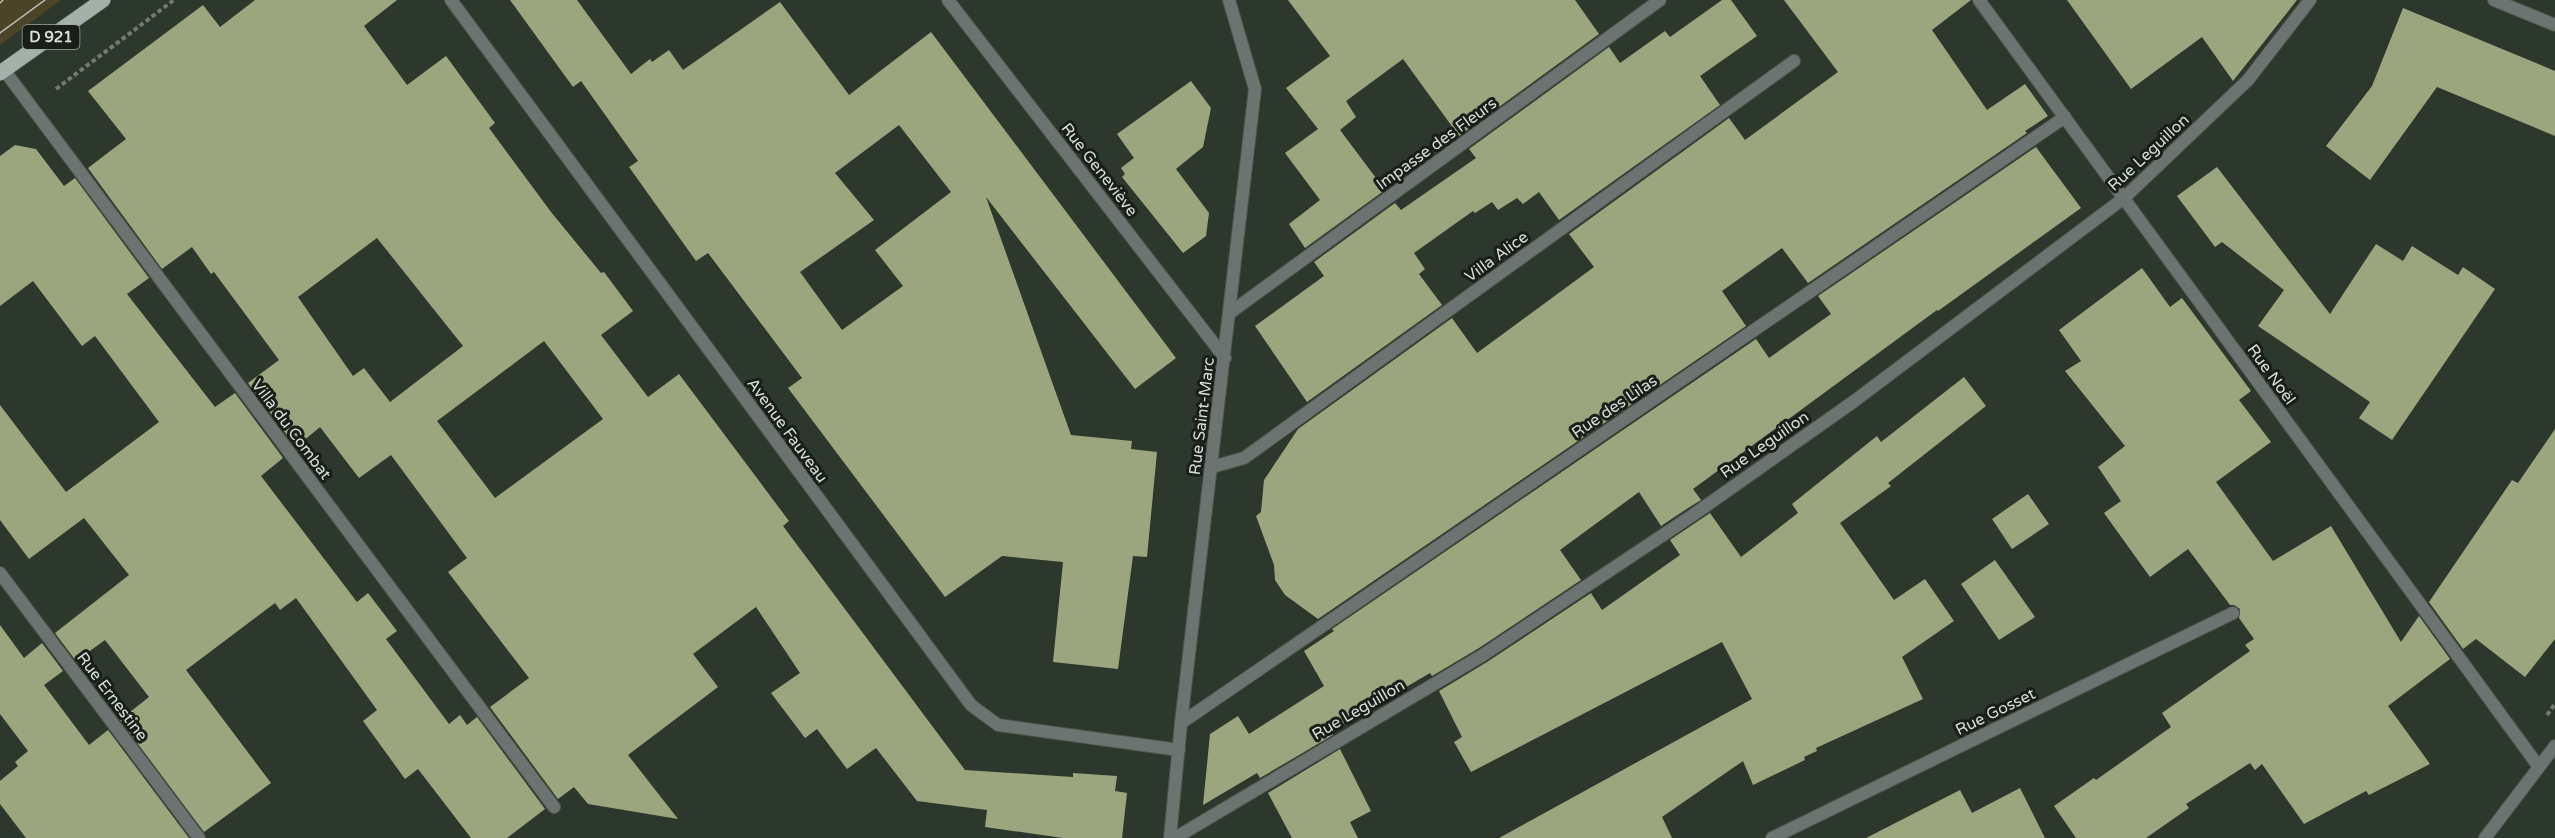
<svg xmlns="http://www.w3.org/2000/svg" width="2555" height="838" font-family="'Varela Round',sans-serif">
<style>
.green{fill:#4b4426}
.building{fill:#9ba67e;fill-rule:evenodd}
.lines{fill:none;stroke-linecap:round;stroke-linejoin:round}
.service-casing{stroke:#4c564c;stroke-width:14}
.minor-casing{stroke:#4c564c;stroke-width:14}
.tertiary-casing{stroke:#4c564c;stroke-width:14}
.primary-casing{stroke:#4c564c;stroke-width:16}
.path{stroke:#727b72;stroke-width:4;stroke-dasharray:4.5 3;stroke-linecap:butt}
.service{stroke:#6c7471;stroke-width:12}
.minor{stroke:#6c7471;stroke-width:12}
.tertiary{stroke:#6c7471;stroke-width:12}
.primary{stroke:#a2b2ab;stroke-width:15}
.tram{stroke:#bbc2ba;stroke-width:1.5}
.labels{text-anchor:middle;stroke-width:6;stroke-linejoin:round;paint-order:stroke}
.shield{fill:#191e19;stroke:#9fa59e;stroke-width:1.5}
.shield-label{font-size:15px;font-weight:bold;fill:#d8dfd7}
.street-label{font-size:16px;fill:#d8dfd7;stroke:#191e19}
</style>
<rect width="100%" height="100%" fill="#2d382d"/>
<!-- green -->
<path class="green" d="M0 0H61L0 45Z"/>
<!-- building -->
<path class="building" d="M255 0H397L364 26 407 85 446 56 495 123 489 128 551 212 601 273 604 272 633 311 601 335 648 397 679 374 789 521 783 526 965 770 1073 777V773L1117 776 1115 791 1127 793 1122 838H1063L985 827 987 810 917 801 876 748 847 769 817 729 805 738 771 693 800 673 756 607 693 654 718 687 628 755 678 819 588 804 574 787 558 799 490 707 529 678 448 572 467 558 391 455 359 478 320 427 296 447 248 383 279 360 214 272 211 274 192 247 162 269 88 168 126 139 88 91 203 5 220 27ZM377 238 463 346 390 402 364 368 353 376 298 297ZM544 341 603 419 495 498 437 421Z
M510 0H577L631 74 650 59 652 62 669 50 683 70 780 2 849 95 931 32 1176 358 1135 389 986 197 1071 435 1132 441 1131 449 1157 452 1147 557 1133 556 1118 669 1053 662 1063 562 1002 556 945 597 788 388 802 378 708 253 696 261 629 167 638 161 581 81 573 87ZM899 125 951 192 875 250 903 286 842 330 800 272 874 220 835 173Z
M1288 0H1575L1599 34 1459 136 1403 59 1346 101 1356 117 1340 130 1385 190 1305 248 1289 224 1320 200 1285 153 1318 129 1286 88 1330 56Z
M1722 0H1731L1757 36 1700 76 1720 105 1559 220 1539 192 1523 204 1517 198 1498 210 1492 202 1475 213 1473 211 1414 253 1425 269 1419 274 1442 305 1307 402 1255 326 1324 276 1314 262 1395 203 1401 210 1476 158 1469 149 1609 47 1620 63 1665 31 1670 37Z
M1784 0H1971L1932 30 1987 110 2025 84 2048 116 2025 131 2027 133 1808 283 1782 248 1722 291 1746 326 1318 619 1285 595 1275 580 1274 565 1256 516 1261 512 1264 480 1298 429 1452 318 1477 353 1594 267 1569 234 1729 118 1745 140 1838 72Z
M2067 0H2297L2233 81 2202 37 2131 89Z
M2403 8 2555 71V136L2437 87 2370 180 2326 146 2372 86Z
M1191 81 1211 108 1203 147 1176 169 1209 213 1206 236 1183 253 1122 177 1125 174 1121 168 1134 158 1117 134Z
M15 145 36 149 64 186 75 178 149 278 127 294 215 407 235 393 283 458 261 476 357 602 368 593 397 631 386 639 449 724 460 715 467 725 477 717 545 809 507 838H471L418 769 405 779 363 721 377 710 296 598 280 610 275 603 186 670 271 783 204 832 120 720 149 697 105 640 76 661 55 633 129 575 84 518 29 559 0 520V405L66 492 159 422 95 336 82 346 33 281 0 306V156Z
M2036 147 2081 208 1938 311 1937 310 1693 489 1701 500 1688 508 1661 526 1639 492 1560 550 1581 580 1479 648 1432 676 1430 673 1331 731 1333 735 1260 778 1257 773 1203 805 1210 734 1238 716 1249 734 1324 686 1304 651 1334 631 1332 629 1756 339 1769 358 1831 314 1818 296Z
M2217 167 2330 314 2376 244 2403 261 2412 246 2458 275 2463 267 2495 289 2392 440 2359 418 2370 402 2258 326 2284 290 2222 242 2215 247 2177 196Z
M2142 268 2170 307 2182 298 2251 391 2239 400 2271 442 2216 482 2273 561 2331 526 2401 642 2419 616 2450 659 2388 706 2430 764 2369 795 2366 791 2304 824 2262 764 2255 770 2250 763 2186 804 2189 808 2146 838H2076L2054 806 2094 778 2096 780 2171 727 2162 713 2250 651 2245 645 2254 639 2239 618 2240 609 2234 605H2230L2188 549 2150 577 2104 513 2121 501 2098 467 2125 446 2065 371 2081 361 2059 330Z
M1964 377 1986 406 1888 483 1891 486 1840 523 1894 600 1925 579 1954 621 1902 657 1923 699 1816 748 1817 751 1804 757 1805 760 1753 785 1743 761 1662 817 1672 838H1499L1752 699 1722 642 1471 772 1454 742 1462 737 1439 691 1487 662 1591 593 1602 610 1680 555 1670 540 1710 513 1741 557 1798 513 1792 504 1877 436 1881 442Z
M2555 429V639L2525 677 2476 639 2463 649 2429 602 2512 480 2518 483Z
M2028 494 2049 524 2012 549 1992 519Z
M1995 560 2035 617 1999 640 1961 584Z
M0 625 24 658 42 643 63 671 44 685 89 745 108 730 189 838H26L0 804V781L18 766 15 762 28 751 0 714Z
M1340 749 1371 811 1350 822 1358 838H1292L1268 793Z
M2020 788 2045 838H1866L1960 790 1972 813Z"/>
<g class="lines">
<!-- service casing -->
<g class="service-casing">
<path id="service" d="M1979 0 2539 767
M1231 312 1660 0
M1212 467 1244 458 1794 61
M1181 723 2065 117
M1175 838 1483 655 1693 515 1853 402 2124 198 2248 80 2310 0"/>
</g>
<!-- minor casing -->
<g class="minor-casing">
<path id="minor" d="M451 0 971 705 998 725 1179 750
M948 0 1225 358
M4 70 554 807
M0 573 199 838
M1170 838 1181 723 1255 89 1229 0
M1772 838 2233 613
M2485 838 2555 746"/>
</g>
<!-- tertiary casing -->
<g class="tertiary-casing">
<path id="tertiary" d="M2494 0 2555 25"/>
</g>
<!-- primary casing -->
<g class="primary-casing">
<path id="primary" d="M0 73 103 0"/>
</g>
<!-- path -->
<path class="path" d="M56 89 174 0
M2547 715 2555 704"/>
<!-- service -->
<use href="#service" class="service"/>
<!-- minor -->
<use href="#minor" class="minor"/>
<!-- tertiary -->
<use href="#tertiary" class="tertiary"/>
<!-- primary -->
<use href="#primary" class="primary"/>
<!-- tram -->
<path class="tram" d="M0 3 3 0
M0 33 45 0"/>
</g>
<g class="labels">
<!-- shield labels -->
<rect class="shield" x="22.5" y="25" width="57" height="24" rx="4.5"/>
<g class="shield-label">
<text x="51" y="42">D 921</text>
</g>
<!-- street labels -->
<g class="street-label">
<text transform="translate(1436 143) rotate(-36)" y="6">Impasse des Fleurs</text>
<text transform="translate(2148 152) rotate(-43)" y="6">Rue Leguillon</text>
<text transform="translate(1100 169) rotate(52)" y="6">Rue Geneviève</text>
<text transform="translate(1496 256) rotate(-36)" y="6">Villa Alice</text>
<text transform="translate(2272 374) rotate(54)" y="6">Rue Noël</text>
<text transform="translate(1614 406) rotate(-34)" y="6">Rue des Lilas</text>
<text transform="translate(1201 416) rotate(-83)" y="6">Rue Saint-Marc</text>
<text transform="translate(292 429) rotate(53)" y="6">Villa du Combat</text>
<text transform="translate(788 430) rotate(54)" y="6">Avenue Fauveau</text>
<text transform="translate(1764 444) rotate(-35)" y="6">Rue Leguillon</text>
<text transform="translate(113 696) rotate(53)" y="6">Rue Ernestine</text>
<text transform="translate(1358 709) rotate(-30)" y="6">Rue Leguillon</text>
<text transform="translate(1995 711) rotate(-26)" y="6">Rue Gosset</text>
</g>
</g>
</svg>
